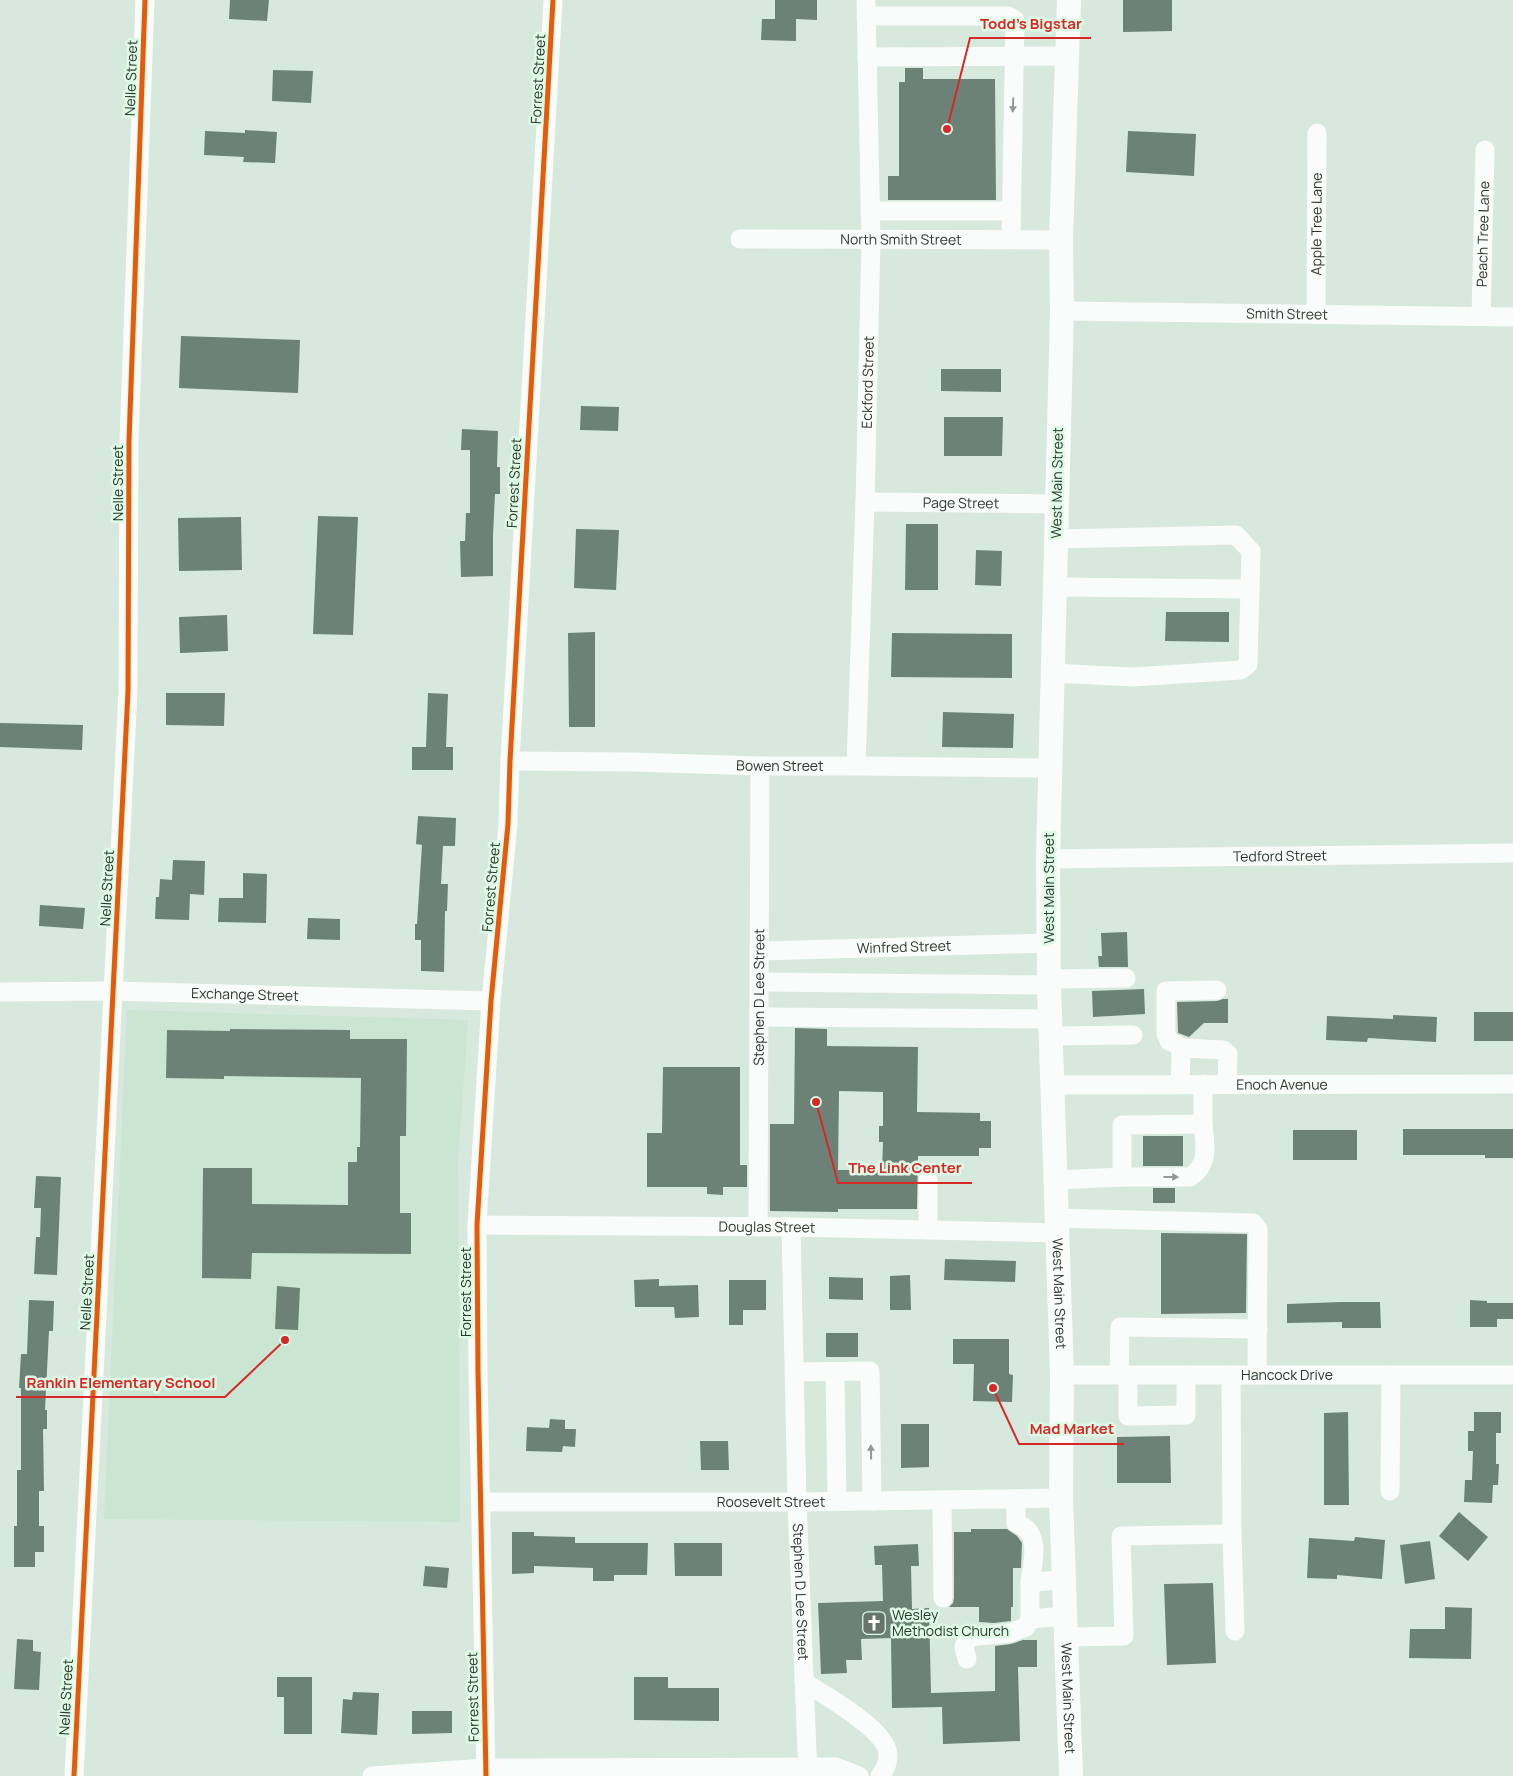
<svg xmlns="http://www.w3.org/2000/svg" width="1513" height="1776" font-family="Manrope,sans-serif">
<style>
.built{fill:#cae5d1}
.building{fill:#6d8276;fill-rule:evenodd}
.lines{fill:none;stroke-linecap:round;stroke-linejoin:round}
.minor{stroke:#f9fcfa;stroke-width:19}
.major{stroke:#f9fcfa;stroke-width:24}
.cycleway-casing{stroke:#defbe5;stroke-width:8}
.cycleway{stroke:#e8590c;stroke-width:5}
.oneway{fill:#929994}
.labels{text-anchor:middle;stroke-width:5;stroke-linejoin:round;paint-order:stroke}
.street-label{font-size:14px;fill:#2b362e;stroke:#defbe5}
.poi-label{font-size:14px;fill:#2b362e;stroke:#defbe5;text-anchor:start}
.leader{fill:none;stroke:#d62828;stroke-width:2}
.callout-dot{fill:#d62828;stroke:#defbe5;stroke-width:2}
.callout-label{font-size:15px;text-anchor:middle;font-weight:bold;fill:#d62828;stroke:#defbe5;stroke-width:5;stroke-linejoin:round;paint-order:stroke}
</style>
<rect width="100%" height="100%" fill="#d7e8dc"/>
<!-- built -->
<path class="built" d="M127 1010 468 1020 458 1161 460 1522 104 1519Z"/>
<!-- building -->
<path class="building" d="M230 0H269L267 21 229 19Z
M775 0H817V20L796 19V41L761 40 762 19H775Z
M1123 0H1172V31L1123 32Z
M905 68H923V79H995L996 200H888V176H899V82H905Z
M273 70 313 71 311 103 272 101Z
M245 130 277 132 275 163 243 162 244 157 204 155 205 131 245 133Z
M1128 131 1196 134 1194 176 1126 172Z
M181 336 300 340 298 393 179 388Z
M941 369H1001V392L941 391Z
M581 406 619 407 618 431 580 430Z
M944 417H1003L1002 456H944Z
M462 429 498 431 497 467H500V494H495L493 535V576L461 577 460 541H465L466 513H470V450H461Z
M318 516 358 517 353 635 313 634Z
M241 517 242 570 179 571 178 518Z
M906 524H938V590H905Z
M576 529 619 530 616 590 574 588Z
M976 550 1002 551 1001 586 975 585Z
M1166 612H1229V642L1165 641Z
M227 615 228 651 180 653 179 617Z
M595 632V727H569L568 633Z
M892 633 1012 634V678L891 677Z
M166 693H225L224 726 166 725Z
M428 693 448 694 446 747H453V770H412V747H426Z
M943 712 1014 714 1013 748 942 747Z
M0 723 83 725 82 750 0 747Z
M418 816 456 818 455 846H443L441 884H448L447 911H445L444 972 421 971V940H415V924H417L422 845 416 844Z
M173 860 205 861 204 895 190 894 189 920 155 919 156 897H159L160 879 172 880Z
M243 873 267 874 266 923 218 922 219 898H243Z
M40 905 85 908 83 929 39 926Z
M308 918 340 919V940L307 939Z
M1127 932 1128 967H1099L1098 956H1102L1101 933Z
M1144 989 1145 1014 1093 1017 1092 991Z
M1223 999H1228V1023H1204L1189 1037 1178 1033 1177 1002 1217 1001Z
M1474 1012H1513V1041H1474Z
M1393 1015 1437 1017 1436 1042 1368 1038 1367 1042 1326 1040 1327 1016 1393 1019Z
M795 1028 827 1029V1046L918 1047 917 1112 980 1113V1121H991V1148H979V1156H918L917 1209H838V1212L770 1211V1124H794ZM839 1091 883 1092V1126H879V1142H883L882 1170H838Z
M230 1029 350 1030V1039H407L406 1136H400V1213H411V1254L252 1253 251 1279 202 1278 203 1168H252V1204L348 1205V1162H357V1147H360L361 1078 224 1076V1079L166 1078 167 1030 230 1031Z
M663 1067H740V1165H747V1187H723V1195L707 1194V1187H647V1133H662Z
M1403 1129H1513V1158H1485V1155H1403Z
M1293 1130H1357V1160H1293Z
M1143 1136H1183V1166H1143Z
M36 1176 61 1177 57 1275 34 1274 36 1237H40L41 1208H34Z
M1153 1188H1175V1203H1153Z
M1161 1233 1247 1234 1246 1313 1161 1314Z
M945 1259 1016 1261 1015 1282 944 1280Z
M910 1275 911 1310H890V1276Z
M829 1277 863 1278V1300L829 1299Z
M659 1279V1286L698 1285 699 1317 675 1318 674 1307H635L634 1280Z
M729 1280H766V1310H743V1325H729Z
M277 1286 300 1288 298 1330 275 1329Z
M29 1300 54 1301 53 1331H49L45 1410H47V1429H43L44 1491H39V1526H44V1552H35V1567H14V1526H17V1470H21V1388H19L21 1354H27Z
M1470 1300 1487 1301V1303H1513V1319H1497V1327H1470Z
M1341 1302H1380L1381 1328H1342V1322L1287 1323V1304Z
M826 1333H858V1357H826Z
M953 1339H1009V1374L1013 1375 1012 1402 973 1401 974 1364H953Z
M1348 1412 1349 1505H1324V1413Z
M1474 1412H1501V1433H1496V1464H1499L1498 1485H1493L1492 1503 1464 1502 1465 1480H1472L1473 1451H1468V1431H1474Z
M550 1419 565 1420V1429H576L575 1447 563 1446 562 1452 526 1451 527 1427 549 1428Z
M901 1424H929V1467L901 1468Z
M1170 1436 1171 1483H1117V1437Z
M700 1441H728L729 1470H701Z
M1459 1512 1488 1537 1468 1561 1439 1536Z
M971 1529H1007L1017 1536 1022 1543 1021 1568H1013V1607H1011V1621L994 1623 979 1622V1607H949L953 1603 954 1598V1532H971Z
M512 1532H534V1536L575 1537V1543H648L647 1575H614V1581H593V1568L534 1566V1573L512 1574Z
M1355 1537 1385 1540 1382 1579 1337 1575V1579L1307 1578 1309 1538 1354 1541Z
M1430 1541 1435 1579 1405 1584 1400 1545Z
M674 1543H722V1576H675Z
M918 1544 919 1566H911L912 1609 929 1608 931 1693 995 1691V1646L1011 1644 1023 1640H1037V1667H1018L1020 1741 943 1744 942 1707 892 1708 891 1638 861 1639 862 1660H846L847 1673 821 1674 818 1603 883 1601 882 1565H875L874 1546Z
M425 1566 449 1568 447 1588 423 1586Z
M1213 1583 1216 1663 1167 1665 1164 1584Z
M1445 1607 1472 1608 1471 1659 1409 1658 1410 1629H1445Z
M17 1639 33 1640V1651L41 1652 39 1690 14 1689Z
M277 1677H312V1734H284V1697H277Z
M634 1677H668V1688H719V1721L634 1720Z
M353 1692 379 1693 377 1735 341 1733 343 1699 352 1700Z
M412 1711H452V1733L412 1734Z"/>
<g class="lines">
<!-- minor -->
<g class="minor">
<path d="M866 16H1008L1015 20 1011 239"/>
<path d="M867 57 1067 56"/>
<path d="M870 211H1011"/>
<path id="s1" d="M740 239 1061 240"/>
<path id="s2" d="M1062 311 1513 317"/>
<path id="s3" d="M1316 314 1317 133"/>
<path id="s4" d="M1481 316 1485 150"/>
<path id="s5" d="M865 502 1057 504"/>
<path d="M1055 587 1250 589"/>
<path d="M1053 673 1133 677 1241 670 1248 664 1251 551 1236 535 1056 539"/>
<path id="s6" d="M510 761 632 762 760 766H856L1051 768"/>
<path id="s7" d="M856 766 865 502 871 240 866 0"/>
<path id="s8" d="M1048 859 1513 853"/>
<path id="s9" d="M759 951 1048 943"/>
<path d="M1050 979 1126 978"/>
<path d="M759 982 1049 985"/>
<path id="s10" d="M0 992 113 991 491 1001"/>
<path d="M759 1017 1051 1019"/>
<path d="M1051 1036 1133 1035"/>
<path d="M1184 1048 1169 1041 1166 1034V991L1217 990"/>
<path d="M1180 1084 1181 1050 1184 1048 1223 1050 1228 1054 1227 1084"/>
<path id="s11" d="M1052 1085 1513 1084"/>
<path d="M1122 1177H1190C1210 1164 1205 1145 1203 1124"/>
<path d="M1055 1180 1122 1177V1125L1203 1124V1084"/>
<path d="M1056 1218 1253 1223 1258 1229 1257 1375"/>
<path id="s12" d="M477 1225 791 1227 1057 1233"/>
<path id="s13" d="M758 1227 760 766"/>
<path id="s14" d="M791 1227 797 1502 808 1776"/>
<path d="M928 1230V1180"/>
<path d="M794 1372 870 1371 872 1501"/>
<path d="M835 1373 837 1501"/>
<path id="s15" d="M1062 1375H1513"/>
<path d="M1119 1375 1120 1327 1258 1329"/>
<path d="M1128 1375V1416L1186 1415V1375"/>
<path d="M1390 1491 1391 1375"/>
<path d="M1016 1499V1523C1042 1532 1033 1561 1030 1582"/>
<path d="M942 1500 943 1598"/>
<path id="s16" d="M481 1502H797L1061 1498"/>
<path d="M1232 1534 1235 1631"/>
<path d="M1030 1619V1582L1064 1580"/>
<path d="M1065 1637 1124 1636 1121 1536 1232 1534 1231 1375"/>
<path d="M967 1659 964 1647 968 1637 1010 1633 1026 1627 1030 1619 1065 1616"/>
<path d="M804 1682C824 1695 888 1730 888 1755 888 1762 885 1770 880 1776"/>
<path d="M74 1776 128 691 129 441 145 0"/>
<path d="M372 1776 485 1768 836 1767 859 1776"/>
<path d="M486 1776 478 1371 477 1225 491 1001 508 824 510 761 553 0"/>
</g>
<!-- major -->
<path class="major" id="s17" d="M1069 0 1061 240 1062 311 1048 859 1049 985 1062 1375 1061 1498 1071 1776"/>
<!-- cycleway casing -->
<g class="cycleway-casing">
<path id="cycleway" d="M74 1776 128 691 129 441 145 0
M486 1776 478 1371 477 1225 491 1001 508 824 510 761 553 0"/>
</g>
<!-- cycleway -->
<use href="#cycleway" class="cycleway"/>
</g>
<!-- one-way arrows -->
<defs><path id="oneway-solid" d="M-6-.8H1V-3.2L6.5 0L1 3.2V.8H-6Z" transform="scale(1.25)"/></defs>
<g class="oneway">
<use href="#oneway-solid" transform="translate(1013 105) rotate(92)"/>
<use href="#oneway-solid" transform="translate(1171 1177)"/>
<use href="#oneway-solid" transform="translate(871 1452) rotate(-91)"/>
</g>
<!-- icons -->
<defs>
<g id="church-square" transform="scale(1.25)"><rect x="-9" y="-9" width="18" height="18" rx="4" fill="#67746b" stroke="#defbe5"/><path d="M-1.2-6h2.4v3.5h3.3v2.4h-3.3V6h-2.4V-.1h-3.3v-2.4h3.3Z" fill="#fff"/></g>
</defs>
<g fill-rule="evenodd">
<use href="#church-square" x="874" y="1623"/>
</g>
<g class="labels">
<!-- street labels -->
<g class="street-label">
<text transform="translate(131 78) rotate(-88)" y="5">Nelle Street</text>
<text transform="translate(538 79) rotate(-87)" y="5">Forrest Street</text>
<text dy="5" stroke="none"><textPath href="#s3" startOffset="90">Apple Tree Lane</textPath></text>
<text dy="5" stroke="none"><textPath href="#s4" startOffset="82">Peach Tree Lane</textPath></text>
<text dy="5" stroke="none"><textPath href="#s1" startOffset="161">North Smith Street</textPath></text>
<text dy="5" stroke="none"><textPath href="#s2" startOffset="225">Smith Street</textPath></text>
<text dy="5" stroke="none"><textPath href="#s7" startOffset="384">Eckford Street</textPath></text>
<text transform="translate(118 483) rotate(-90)" y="5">Nelle Street</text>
<text transform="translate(514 483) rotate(-87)" y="5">Forrest Street</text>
<text transform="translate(1057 483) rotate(-89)" y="5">West Main Street</text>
<text dy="5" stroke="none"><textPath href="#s5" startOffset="96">Page Street</textPath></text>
<text dy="5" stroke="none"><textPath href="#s6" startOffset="270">Bowen Street</textPath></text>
<text dy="5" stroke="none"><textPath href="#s8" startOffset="232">Tedford Street</textPath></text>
<text transform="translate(491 887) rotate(-85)" y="5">Forrest Street</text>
<text transform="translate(107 888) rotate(-87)" y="5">Nelle Street</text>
<text transform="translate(1049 888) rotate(-90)" y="5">West Main Street</text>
<text dy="5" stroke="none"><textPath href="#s9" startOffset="145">Winfred Street</textPath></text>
<text dy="5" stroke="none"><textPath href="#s10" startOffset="245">Exchange Street</textPath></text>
<text dy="5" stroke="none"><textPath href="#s13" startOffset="230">Stephen D Lee Street</textPath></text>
<text dy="5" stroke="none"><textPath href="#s11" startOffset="230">Enoch Avenue</textPath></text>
<text dy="5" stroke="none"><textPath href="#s12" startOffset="290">Douglas Street</textPath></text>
<text transform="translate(87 1292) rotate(-87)" y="5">Nelle Street</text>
<text transform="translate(466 1292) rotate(-90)" y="5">Forrest Street</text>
<text dy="5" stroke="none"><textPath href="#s17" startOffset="1294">West Main Street</textPath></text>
<text dy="5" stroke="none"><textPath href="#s15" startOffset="225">Hancock Drive</textPath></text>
<text dy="5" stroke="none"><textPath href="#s16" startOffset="290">Roosevelt Street</textPath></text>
<text dy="5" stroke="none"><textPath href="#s14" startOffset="365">Stephen D Lee Street</textPath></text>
<text transform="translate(66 1697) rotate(-87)" y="5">Nelle Street</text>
<text transform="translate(473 1697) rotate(-91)" y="5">Forrest Street</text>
<text dy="5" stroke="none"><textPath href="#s17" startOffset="1699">West Main Street</textPath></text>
</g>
<!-- poi labels -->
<g class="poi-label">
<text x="892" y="1620">Wesley<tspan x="892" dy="16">Methodist Church</tspan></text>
</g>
</g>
<!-- callouts -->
<path class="leader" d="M947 129L970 38H1091M816 1102L838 1183H972M285 1340L225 1397H16M993 1388L1019 1444H1124"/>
<g class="callout-dot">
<circle cx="947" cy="129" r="5"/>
<circle cx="816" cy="1102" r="5"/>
<circle cx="285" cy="1340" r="5"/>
<circle cx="993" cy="1388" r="5"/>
</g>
<g class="callout-label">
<text x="1031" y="29">Todd's Bigstar</text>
<text x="905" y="1173">The Link Center</text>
<text x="121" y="1388">Rankin Elementary School</text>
<text x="1072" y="1434">Mad Market</text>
</g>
</svg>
